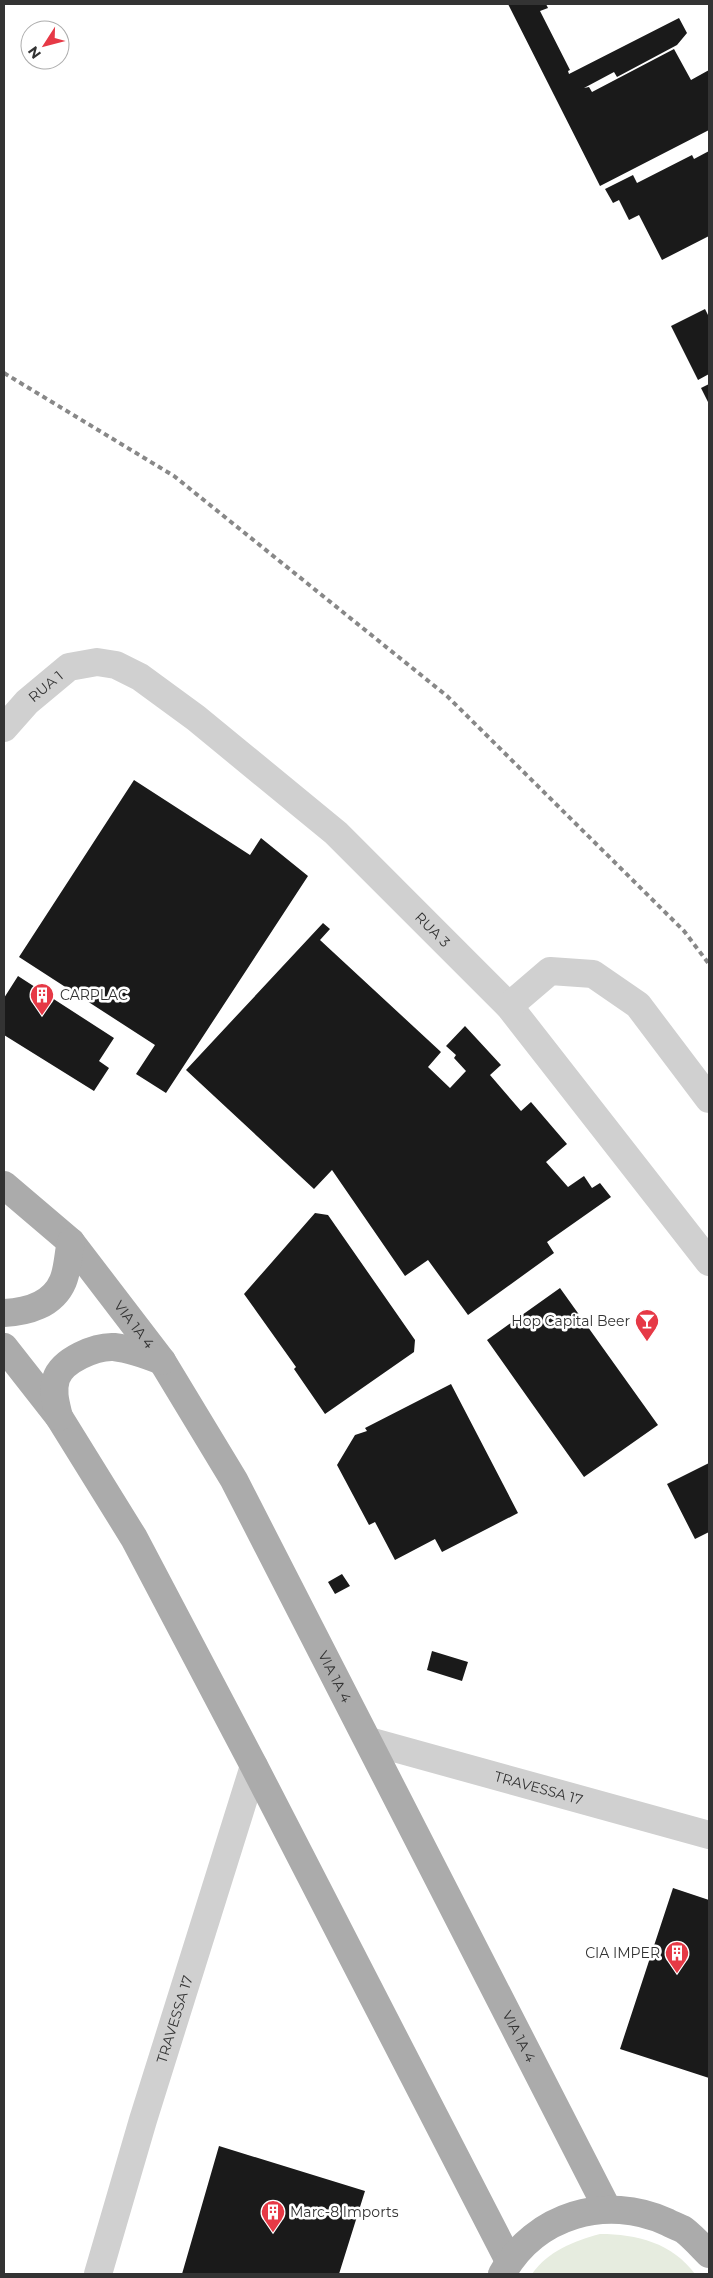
<svg xmlns="http://www.w3.org/2000/svg" width="713" height="2278" font-family="Montserrat,sans-serif">
<style>
.green{fill:#e6ecdf}
.building{fill:#1a1a1a}
.lines{fill:none;stroke-linecap:round;stroke-linejoin:round}
.minor{stroke:#d0d0d0;stroke-width:28}
.major{stroke:#ababab;stroke-width:28}
.rail{stroke:#888;stroke-width:4;stroke-dasharray:5 4;stroke-linecap:butt}
.labels{text-anchor:middle;stroke-width:5;stroke-linejoin:round;paint-order:stroke}
.street-label{font-size:14px;fill:#333;stroke:#fff}
.poi-label{font-size:14px;fill:#333;stroke:#fff;text-anchor:start}
</style>
<rect width="100%" height="100%" fill="#fff"/>
<!-- green -->
<path class="green" d="M600 2234C637 2234 672 2243 695 2274H532C548 2251 574 2241 600 2234Z"/>
<!-- building -->
<path class="building" d="M508 4H546L548 8 540 11 570 70 568 71 569 74 679 18 687 33 677 45 617 77 614 72 584 88 589 87 592 92 674 49 691 80 709 70V130L600 186Z
M709 151V236L662 260 639 215 629 220 619 200 613 203 605 189 633 175 637 183 692 155 694 159Z
M705 309 709 317V374L698 380 671 326Z
M709 384V404L701 388Z
M134 780 250 855 261 838 308 876 166 1093 136 1074 155 1045 19 957Z
M323 923 330 929 320 940 441 1052 428 1067 450 1088 466 1071 454 1058 456 1055 446 1046 465 1026 501 1065 490 1075 521 1111 531 1102 567 1144 546 1162 568 1187 584 1176 592 1188 600 1183 611 1197 547 1242 554 1253 468 1315 428 1260 405 1276 332 1170 314 1189 186 1070Z
M18 976 114 1038 99 1061 109 1068 94 1091 4 1035V998Z
M315 1213 328 1215 415 1340 414 1352 325 1414 294 1369 296 1367 244 1294Z
M560 1288 658 1425 584 1477 487 1340Z
M451 1384 518 1513 442 1552 435 1539 395 1560 375 1522 369 1525 337 1465 355 1435 367 1431 365 1428Z
M709 1463V1532L695 1539 667 1484Z
M342 1574 350 1586 335 1594 328 1582Z
M432 1651 468 1662 462 1681 427 1670Z
M673 1888 709 1900V2078L620 2049Z
M219 2146 365 2191 339 2274H182Z"/>
<g class="lines">
<!-- minor -->
<g class="minor">
<path id="s1" d="M4 728 27 702 69 667 97 662 116 665 140 677 196 718 336 833 509 1006 709 1262"/>
<path d="M509 1006 550 971 593 974 638 1005 709 1099"/>
<path id="s2" d="M369 1741 709 1835"/>
<path id="s3" d="M98 2274 143 2120 254 1766"/>
</g>
<!-- major -->
<g class="major">
<path id="s4" d="M4 1185 71 1242 162 1361 234 1480 607 2208"/>
<path d="M4 1313C27 1312 53 1305 63 1281 68 1269 68 1254 71 1242"/>
<path d="M4 1347 59 1417 134 1538 254 1766 509 2261"/>
<path d="M59 1417C56 1404 52 1392 56 1379 62 1360 96 1346 114 1347 131 1349 147 1355 162 1361"/>
<path d="M502 2274C535 2215 606 2194 667 2222 672 2225 679 2227 684 2230 693 2237 701 2246 709 2254"/>
</g>
<!-- rail -->
<path class="rail" d="M4 373 174 476 447 696 684 931 709 964"/>
</g>
<!-- icons -->
<defs>
<g id="building-pin" transform="scale(1.25)"><path d="M0 17L-7.5 6A9.5 9.5 0 1 1 7.5 6Z" fill="#e63946" stroke="#fff"/><path d="M-4-6H4V6H1V3H-1V6H-4ZM-2.5-4.3h1.7v1.8h-1.7ZM.8-4.3h1.7v1.8H.8ZM-2.5-1h1.7V.8h-1.7ZM.8-1h1.7V.8H.8Z" fill="#fff"/></g>
<g id="bar-pin" transform="scale(1.25)"><path d="M0 17L-7.5 6A9.5 9.5 0 1 1 7.5 6Z" fill="#e63946" stroke="#fff"/><path d="M-6-5H6L.8 .8V4.5H3.5V6h-7V4.5H-.8V.8Z" fill="#fff"/></g>
</defs>
<g fill-rule="evenodd">
<use href="#building-pin" x="42" y="995"/>
<use href="#bar-pin" x="647" y="1321"/>
<use href="#building-pin" x="677" y="1953"/>
<use href="#building-pin" x="273" y="2212"/>
</g>
<g class="labels">
<!-- street labels -->
<g class="street-label">
<text dy="5" stroke="none"><textPath href="#s1" startOffset="59">RUA 1</textPath></text>
<text dy="5" stroke="none"><textPath href="#s1" startOffset="551">RUA 3</textPath></text>
<text dy="5" stroke="none"><textPath href="#s4" startOffset="192">VIA 1A 4</textPath></text>
<text dy="5" stroke="none"><textPath href="#s4" startOffset="598">VIA 1A 4</textPath></text>
<text dy="5" stroke="none"><textPath href="#s2" startOffset="176">TRAVESSA 17</textPath></text>
<text dy="5" stroke="none"><textPath href="#s3" startOffset="266">TRAVESSA 17</textPath></text>
<text dy="5" stroke="none"><textPath href="#s4" startOffset="1002">VIA 1A 4</textPath></text>
</g>
<!-- poi labels -->
<g class="poi-label">
<text x="60" y="1000">CARPLAC</text>
<text x="630" y="1326" text-anchor="end">Hop Capital Beer</text>
<text x="660" y="1958" text-anchor="end">CIA IMPER</text>
<text x="290" y="2217">Marc-8 Imports</text>
</g>
</g>
<!-- border -->
<rect width="713" height="2278" fill="none" stroke="#333333" stroke-width="10"/>
<!-- north arrow -->
<g transform="translate(45 45) rotate(234)"><circle r="24" fill="#ffffff" stroke="#adadad"/>
<path d="M0-4L9 19L0 12L-9 19Z" fill="#e63946"/>
<text y="-8" font-size="14" font-weight="bold" text-anchor="middle" fill="#333333">N</text>
</g>
</svg>
